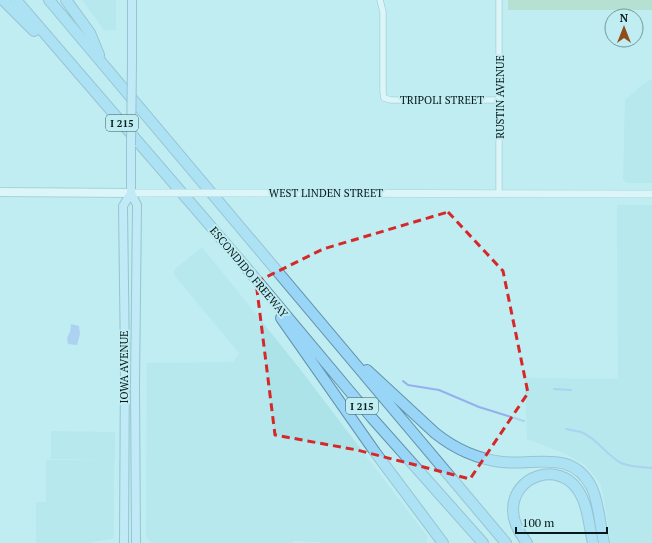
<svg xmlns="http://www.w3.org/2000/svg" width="652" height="543" font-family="'PT Serif',serif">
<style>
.built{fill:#abe3e8}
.green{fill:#acd1a9}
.water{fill:#94b1ee}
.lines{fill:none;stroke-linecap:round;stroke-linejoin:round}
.stream{stroke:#94b1ee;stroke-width:2}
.minor-casing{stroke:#86b3b7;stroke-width:7}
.tertiary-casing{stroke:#86b3b7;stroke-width:8}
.secondary-casing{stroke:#86b3b7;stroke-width:10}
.primary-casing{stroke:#6593aa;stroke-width:10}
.motorway-casing{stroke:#6593aa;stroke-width:12}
.minor{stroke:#fff;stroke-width:5.5}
.tertiary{stroke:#fff;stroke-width:7}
.secondary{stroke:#fff;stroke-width:8}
.primary{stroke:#c1e6fa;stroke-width:8}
.motorway{stroke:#98d5f7;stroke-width:10}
.tertiary-bridge-casing{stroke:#86b3b7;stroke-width:8;stroke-linecap:butt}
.primary-bridge-casing{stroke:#6593aa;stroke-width:10;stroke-linecap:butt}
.tertiary-bridge{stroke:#fff;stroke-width:7}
.primary-bridge{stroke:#c1e6fa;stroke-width:8}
.marked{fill:none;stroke:#d62828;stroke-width:3;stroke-dasharray:8 5;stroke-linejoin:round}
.labels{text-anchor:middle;stroke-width:4;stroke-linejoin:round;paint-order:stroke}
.shield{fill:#bfedf2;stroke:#3e595c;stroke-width:1}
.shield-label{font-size:10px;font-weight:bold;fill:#07191b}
.street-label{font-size:11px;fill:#07191b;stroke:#bfedf2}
</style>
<rect width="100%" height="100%" fill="#bfedf2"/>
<!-- built -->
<path class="built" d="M82 0H116V30H104Z
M652 79V183H626L623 179 625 100 643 84Z
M617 205H652V543H611L603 495 600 483 586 466 566 454 527 439 525 378 618 379Z
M202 247 300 369 427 536V543H320L319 542 294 541 292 543H151L146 537 147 363 232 362 234 361 239 353 174 275V270Z
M51 431 115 432V460L51 459Z
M46 460H114V538L89 543H36V502H46Z"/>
<!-- green -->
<path class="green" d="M508 0H652V10H508Z"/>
<!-- water -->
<path class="water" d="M71 324 79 326 80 334 77 345 68 344 67 338 70 332Z"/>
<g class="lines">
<!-- stream -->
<path class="stream" d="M403 381 408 385 439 390 479 407 524 421
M554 389 571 390
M566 429C571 430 576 431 581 432 597 438 606 455 621 463 631 467 642 467 652 468"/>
<!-- minor casing -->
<g class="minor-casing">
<path id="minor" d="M380 0 383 12V92L384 98 391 100H499
M499 194V0"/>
</g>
<!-- tertiary casing -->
<g class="tertiary-casing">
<path id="tertiary" d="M131 193H147
M245 193 652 194"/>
</g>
<!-- secondary casing -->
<g class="secondary-casing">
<path id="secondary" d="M0 192 131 193"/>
</g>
<!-- primary casing -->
<g class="primary-casing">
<path id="primary" d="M132 62V0
M131 145V193L137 205 135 385 136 543
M124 543 125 362 123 206 131 193"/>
</g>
<!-- motorway casing -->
<g class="motorway-casing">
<path id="motorway" d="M3 0 34 31
M16 0 244 265 372 418 483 543
M49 0 506 543
M66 0 90 33 99 55
M281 318 375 452 443 543
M367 370 435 433C455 449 477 459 502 462 535 466 571 449 591 486 599 501 600 526 604 543
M527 543C520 534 513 522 513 510 513 475 559 461 578 490 588 505 589 526 593 543"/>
</g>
<!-- minor -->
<use href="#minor" class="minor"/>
<!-- tertiary -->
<use href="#tertiary" class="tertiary"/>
<!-- secondary -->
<use href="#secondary" class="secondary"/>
<!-- primary -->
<use href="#primary" class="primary"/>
<!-- motorway -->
<use href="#motorway" class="motorway"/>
<!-- tertiary-bridge casing -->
<g class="tertiary-bridge-casing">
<path id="tertiary-bridge" d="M147 193H245"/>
</g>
<!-- primary-bridge casing -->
<g class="primary-bridge-casing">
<path id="primary-bridge" d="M131 145 132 62"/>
</g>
<!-- tertiary-bridge -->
<use href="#tertiary-bridge" class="tertiary-bridge"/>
<!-- primary-bridge -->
<use href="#primary-bridge" class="primary-bridge"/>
</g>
<!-- marked area -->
<path d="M0 0H652V543H0ZM448 212 503 271 528 393 470 479 357 450 275 435 256 282 323 249Z" fill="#bfedf2" fill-opacity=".55" fill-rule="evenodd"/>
<path class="marked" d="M448 212 503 271 528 393 470 479 357 450 275 435 256 282 323 249Z"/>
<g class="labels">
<!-- shield labels -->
<g class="shield">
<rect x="106" y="115" width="32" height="16" rx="3"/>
<rect x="346" y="398" width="32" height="16" rx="3"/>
</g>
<g class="shield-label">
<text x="122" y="127">I 215</text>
<text x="362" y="410">I 215</text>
</g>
<!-- street labels -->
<g class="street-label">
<text transform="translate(500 97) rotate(-90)" y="4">RUSTIN AVENUE</text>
<text x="442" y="104">TRIPOLI STREET</text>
<text x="326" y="197">WEST LINDEN STREET</text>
<text transform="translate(249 272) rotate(50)" y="4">ESCONDIDO FREEWAY</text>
<text transform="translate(124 367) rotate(-90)" y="4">IOWA AVENUE</text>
</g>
</g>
<!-- north arrow -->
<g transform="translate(624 28)"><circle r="19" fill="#bfedf2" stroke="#75989c"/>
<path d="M0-3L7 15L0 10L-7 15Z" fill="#8f4d1c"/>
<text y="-6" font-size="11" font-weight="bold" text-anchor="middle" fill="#07191b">N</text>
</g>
<!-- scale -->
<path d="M516 527v6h91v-6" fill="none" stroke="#07191b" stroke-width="2"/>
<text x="522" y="527" font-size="12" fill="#07191b" stroke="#bfedf2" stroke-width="3" paint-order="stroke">100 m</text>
</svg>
